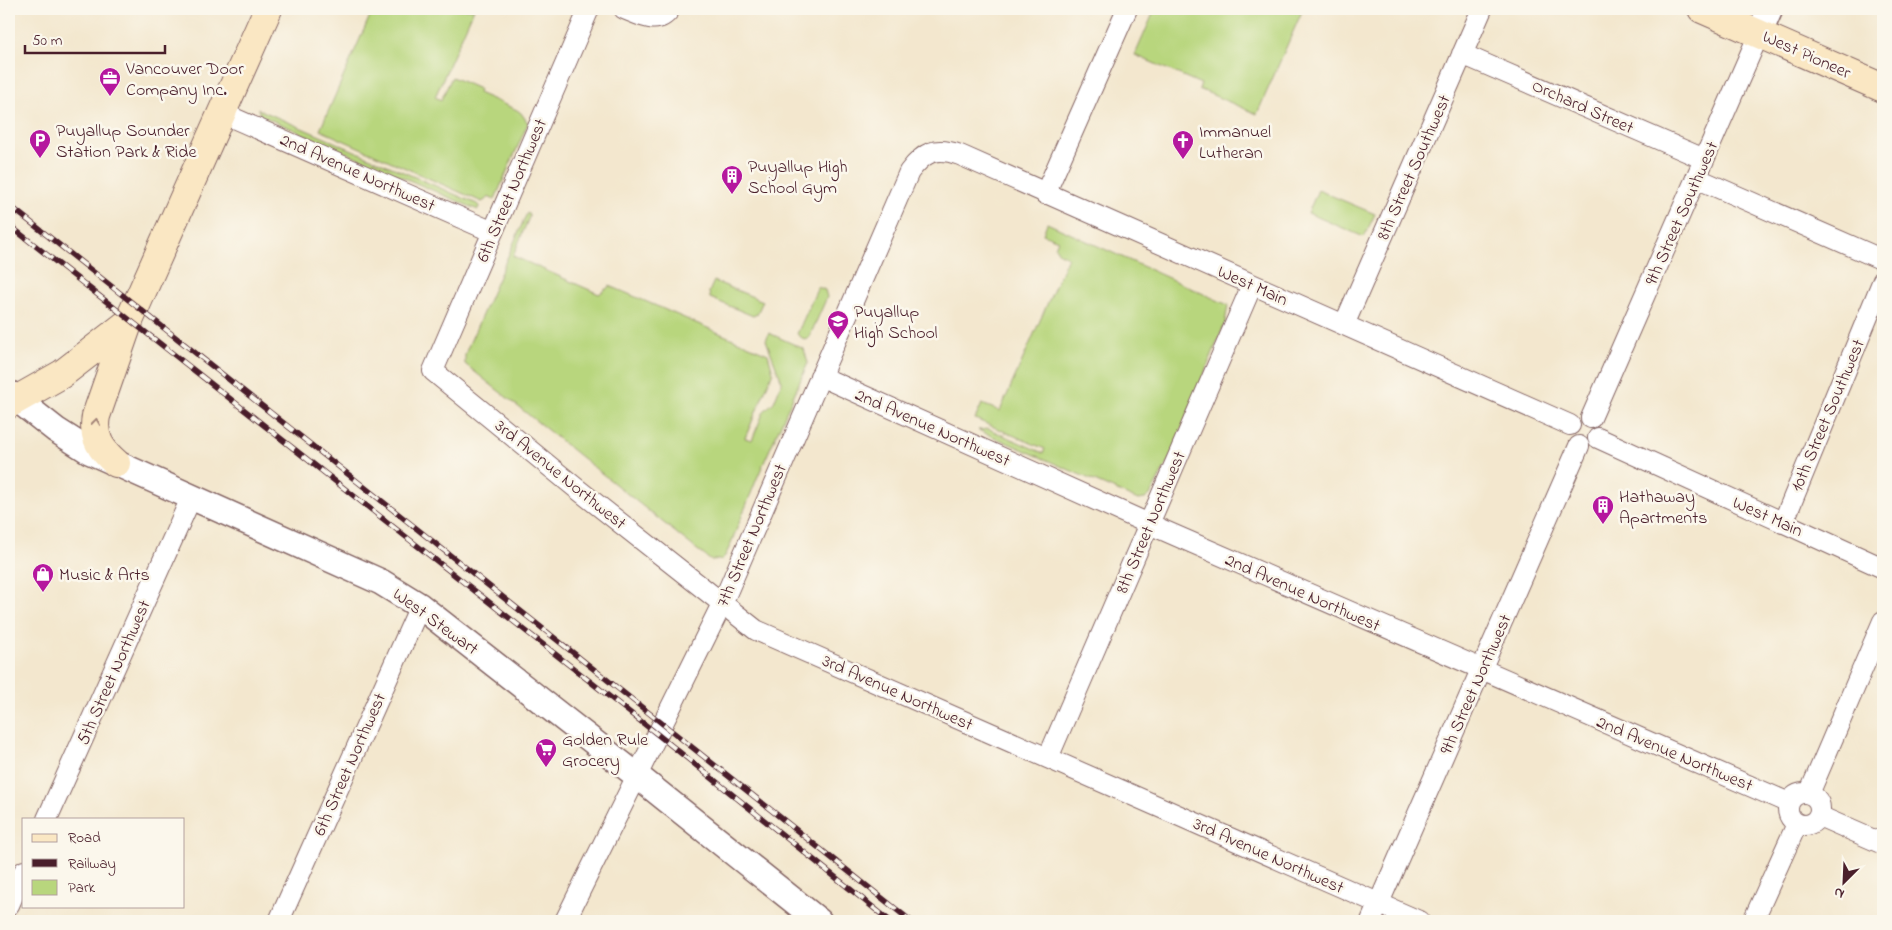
<svg xmlns="http://www.w3.org/2000/svg" width="1892" height="930" font-family="'Indie Flower',sans-serif">
<style>
.green{fill:#b8d67d;stroke:#817a54}
.lines{fill:none;stroke-linecap:round;stroke-linejoin:round}
.minor-casing{stroke:#856564;stroke-width:22}
.tertiary-casing{stroke:#856564;stroke-width:28}
.secondary-casing{stroke:#856564;stroke-width:30}
.minor{stroke:#fff;stroke-width:20}
.tertiary{stroke:#fff;stroke-width:25}
.secondary{stroke:#fae7c3;stroke-width:28}
.rail-casing{stroke:#4a1f2b;stroke-width:5.5}
.rail{stroke:#fbf7ec;stroke-width:4;stroke-dasharray:11;stroke-linecap:butt}
.oneway{stroke:#a28377}
.labels{text-anchor:middle;stroke-width:5;stroke-linejoin:round;paint-order:stroke}
.street-label{font-size:18px;fill:#4a1f2b;stroke:#fbf7ec}
.poi-label{font-size:18px;fill:#4a1f2b;stroke:#fbf7ec;text-anchor:start}
</style>
<rect width="100%" height="100%" fill="#fbf7ec"/>
<filter id="ink" filterUnits="userSpaceOnUse"><feTurbulence type="fractalNoise" baseFrequency=".02" numOctaves="2"/><feDisplacementMap in="SourceGraphic" scale="10" xChannelSelector="R" yChannelSelector="G"/><feConvolveMatrix kernelMatrix="1 2 1 2 8 2 1 2 1" color-interpolation-filters="sRGB"/></filter>
<filter id="wash" filterUnits="userSpaceOnUse"><feTurbulence type="fractalNoise" baseFrequency=".0096" numOctaves="4" result="noise"/><feDisplacementMap in="SourceGraphic" scale="20" xChannelSelector="R" yChannelSelector="G"/><feGaussianBlur stdDeviation="1.12" result="paint"/><feColorMatrix in="noise" values="0 0 0 0 0 0 0 0 0 0 0 0 0 0 0 0 0 1.4 0 .05"/><feComposite in="paint" operator="in"/></filter>
<g filter="url(#wash)">
<rect width="100%" height="100%" fill="#f3e7ce"/>
<!-- green -->
<path class="green" d="M373 9H474L435 97 441 100 452 77 479 89 478 93 517 110 521 113 528 123 495 199 490 197 482 202 320 130Z
M1155 9H1303L1257 114 1199 89 1201 84 1135 55Z
M258 109 477 204 479 206 478 210 260 115Z
M1318 190 1375 214 1364 237 1308 213Z
M527 213 530 215 513 256 599 294 610 286 768 354 773 372 745 438 752 440 764 411 774 402 782 382 766 340 769 333 804 349 808 363 758 476 729 548 725 556 721 560H710L465 364V355L467 349Z
M1047 223 1228 305 1225 323 1169 460 1150 495 1145 499 1138 500 978 430 989 429 1043 453 1045 449 975 419 982 404 1000 411 1068 257 1059 253 1055 247 1058 240 1043 234Z
M714 281 763 301 757 314 753 316 710 298 709 292Z
M818 287 825 290 827 297 809 338 805 340 797 334Z"/>
</g>
<g filter="url(#ink)">
<g class="lines">
<!-- minor casing -->
<g class="minor-casing">
<path id="minor" d="M589 9 433 371 576 488 756 630 1419 921
M624 9C640 15 658 27 670 9
M1462 54 1704 159
M222 113 493 232
M1696 178 1883 260
M1045 194 1127 9
M1344 325 1482 9
M820 376 1149 524 1789 803
M1591 418 1759 34
M1598 438 1883 568
M1783 523 1883 280
M1048 758 1252 285
M1788 809a16 16 0 1 1 32 0a16 16 0 1 1-32 0Z
M1809 794 1883 621
M1819 816 1883 844
M47 819 191 498
M9 905 24 871
M279 921 420 606
M565 921 722 604 909 172C924 152 935 146 960 155L1570 425
M1371 921 1579 446
M1753 921 1797 824"/>
</g>
<!-- tertiary casing -->
<g class="tertiary-casing">
<path id="tertiary" d="M1759 34 1770 9
M9 393 56 430 89 451 381 582 420 606 636 775 819 921"/>
</g>
<!-- secondary casing -->
<g class="secondary-casing">
<path id="secondary" d="M1702 9 1883 88
M9 404 62 374 129 322
M116 463C101 450 92 437 96 416L129 321 268 9"/>
</g>
<!-- minor -->
<use href="#minor" class="minor"/>
<!-- tertiary -->
<use href="#tertiary" class="tertiary"/>
<!-- secondary -->
<use href="#secondary" class="secondary"/>
<!-- rail casing -->
<g class="rail-casing">
<path id="rail" d="M9 205 911 921
M9 225 657 734 890 921"/>
</g>
<!-- rail -->
<use href="#rail" class="rail"/>
</g>
<!-- one-way arrows -->
<defs><path id="oneway-chevron" d="M-2-3.5L2.5 0L-2 3.5" fill="none" stroke-width="1.6" stroke-linecap="round" stroke-linejoin="round" transform="scale(1.25)"/></defs>
<use class="oneway" href="#oneway-chevron" transform="translate(96 422) rotate(-83)"/>
</g>
<!-- icons -->
<defs>
<g id="office-pin" transform="scale(1.125)"><path d="M0 17L-7.5 6A9.5 9.5 0 1 1 7.5 6Z" fill="#b5179e" stroke="#fbf7ec"/><path d="M-6-3h4V-5.5h4V-3h4V5H-6ZM-1-4.5V-3h2v-1.5ZM-6 0V1H6V0Z" fill="#fff"/></g>
<g id="parking-pin" transform="scale(1.125)"><path d="M0 17L-7.5 6A9.5 9.5 0 1 1 7.5 6Z" fill="#b5179e" stroke="#fbf7ec"/><path d="M-3.5-5.5H1a3.5 3.5 0 0 1 0 7H-1V5.5H-3.5ZM-1-3.4V-.6H.8a1.4 1.4 0 0 0 0-2.8Z" fill="#fff"/></g>
<g id="church-pin" transform="scale(1.125)"><path d="M0 17L-7.5 6A9.5 9.5 0 1 1 7.5 6Z" fill="#b5179e" stroke="#fbf7ec"/><path d="M-1.2-6h2.4v3.5h3.3v2.4h-3.3V6h-2.4V-.1h-3.3v-2.4h3.3Z" fill="#fff"/></g>
<g id="building-pin" transform="scale(1.125)"><path d="M0 17L-7.5 6A9.5 9.5 0 1 1 7.5 6Z" fill="#b5179e" stroke="#fbf7ec"/><path d="M-4-6H4V6H1V3H-1V6H-4ZM-2.5-4.3h1.7v1.8h-1.7ZM.8-4.3h1.7v1.8H.8ZM-2.5-1h1.7V.8h-1.7ZM.8-1h1.7V.8H.8Z" fill="#fff"/></g>
<g id="school-pin" transform="scale(1.125)"><path d="M0 17L-7.5 6A9.5 9.5 0 1 1 7.5 6Z" fill="#b5179e" stroke="#fbf7ec"/><path d="M0-5L7-2L0 1L-7-2ZM-4 1L0 2.5L4 1V4Q0 6-4 4Z" fill="#fff"/></g>
<g id="shop-pin" transform="scale(1.125)"><path d="M0 17L-7.5 6A9.5 9.5 0 1 1 7.5 6Z" fill="#b5179e" stroke="#fbf7ec"/><path d="M-5-2.5h2.3a2.7 3.5 0 0 1 5.4 0H5L5.5 6h-11ZM-1.5-2.5h3a1.5 2.3 0 0 0-3 0Z" fill="#fff"/></g>
<g id="supermarket-pin" transform="scale(1.125)"><path d="M0 17L-7.5 6A9.5 9.5 0 1 1 7.5 6Z" fill="#b5179e" stroke="#fbf7ec"/><path d="M-6-5.5h2.5l.6 2H6L4.5 2H-2.5L-4.4-4H-6ZM-1.5 3.2a1.3 1.3 0 1 0 .1 0ZM3 3.2a1.3 1.3 0 1 0 .1 0Z" fill="#fff"/></g>
</defs>
<g fill-rule="evenodd">
<use href="#office-pin" x="110" y="78"/>
<use href="#parking-pin" x="40" y="140"/>
<use href="#church-pin" x="1183" y="141"/>
<use href="#building-pin" x="732" y="176"/>
<use href="#school-pin" x="838" y="321"/>
<use href="#building-pin" x="1603" y="506"/>
<use href="#shop-pin" x="43" y="574"/>
<use href="#supermarket-pin" x="546" y="749"/>
</g>
<g class="labels">
<!-- street labels -->
<g class="street-label">
<text transform="translate(1807 54) rotate(24)" y="6">West Pioneer</text>
<text transform="translate(1583 106) rotate(24)" y="6">Orchard Street</text>
<text transform="translate(1413 167) rotate(-66)" y="6">8th Street Southwest</text>
<text transform="translate(358 172) rotate(24)" y="6">2nd Avenue Northwest</text>
<text transform="translate(511 190) rotate(-67)" y="6">6th Street Northwest</text>
<text transform="translate(1681 213) rotate(-66)" y="6">9th Street Southwest</text>
<text transform="translate(1253 285) rotate(24)" y="6">West Main</text>
<text transform="translate(1827 415) rotate(-67)" y="6">10th Street Southwest</text>
<text transform="translate(933 427) rotate(24)" y="6">2nd Avenue Northwest</text>
<text transform="translate(561 474) rotate(39)" y="6">3rd Avenue Northwest</text>
<text transform="translate(1768 516) rotate(24)" y="6">West Main</text>
<text transform="translate(1150 522) rotate(-67)" y="6">8th Street Northwest</text>
<text transform="translate(751 535) rotate(-67)" y="6">7th Street Northwest</text>
<text transform="translate(1303 592) rotate(24)" y="6">2nd Avenue Northwest</text>
<text transform="translate(436 621) rotate(36)" y="6">West Stewart</text>
<text transform="translate(113 672) rotate(-66)" y="6">5th Street Northwest</text>
<text transform="translate(1475 684) rotate(-66)" y="6">9th Street Northwest</text>
<text transform="translate(898 692) rotate(24)" y="6">3rd Avenue Northwest</text>
<text transform="translate(1675 753) rotate(23)" y="6">2nd Avenue Northwest</text>
<text transform="translate(349 764) rotate(-66)" y="6">6th Street Northwest</text>
<text transform="translate(1269 855) rotate(24)" y="6">3rd Avenue Northwest</text>
</g>
<!-- poi labels -->
<g class="poi-label">
<text x="126" y="74">Vancouver Door<tspan x="126" dy="21">Company Inc.</tspan></text>
<text x="56" y="136">Puyallup Sounder<tspan x="56" dy="21">Station Park &amp; Ride</tspan></text>
<text x="1199" y="137">Immanuel<tspan x="1199" dy="21">Lutheran</tspan></text>
<text x="748" y="172">Puyallup High<tspan x="748" dy="21">School Gym</tspan></text>
<text x="854" y="317">Puyallup<tspan x="854" dy="21">High School</tspan></text>
<text x="1619" y="502">Hathaway<tspan x="1619" dy="21">Apartments</tspan></text>
<text x="59" y="580">Music &amp; Arts</text>
<text x="562" y="745">Golden Rule<tspan x="562" dy="21">Grocery</tspan></text>
</g>
</g>
<!-- margin -->
<rect width="1892" height="930" fill="none" stroke="#fbf7ec" stroke-width="30"/>
<!-- legend -->
<rect x="22" y="818" width="162" height="90" fill="#fbf7ec" stroke="#b4a19f"/>
<rect x="32" y="834" width="25" height="8" fill="#fae7c3" stroke="#b4a19f"/>
<text x="68" y="842" font-size="15" fill="#4a1f2b">Road</text>
<rect x="32" y="859" width="25" height="8" fill="#4a1f2b" stroke="#b4a19f"/>
<text x="68" y="868" font-size="15" fill="#4a1f2b">Railway</text>
<rect x="32" y="880" width="25" height="15" fill="#b8d67d" stroke="#b4a19f"/>
<text x="68" y="892" font-size="15" fill="#4a1f2b">Park</text>
<!-- north arrow -->
<g transform="translate(1844 882) rotate(204)" stroke="#fbf7ec" stroke-width="4" paint-order="stroke">
<path d="M0-4L9 19L0 12L-9 19Z" fill="#4a1f2b"/>
<text y="-8" font-size="14" font-weight="bold" text-anchor="middle" fill="#4a1f2b">N</text>
</g>
<!-- scale -->
<path d="M25 45v8h140v-8" fill="none" stroke="#4a1f2b" stroke-width="2.5"/>
<text x="32" y="45" font-size="15" fill="#4a1f2b" stroke="#fbf7ec" stroke-width="4" paint-order="stroke">50 m</text>
</svg>
